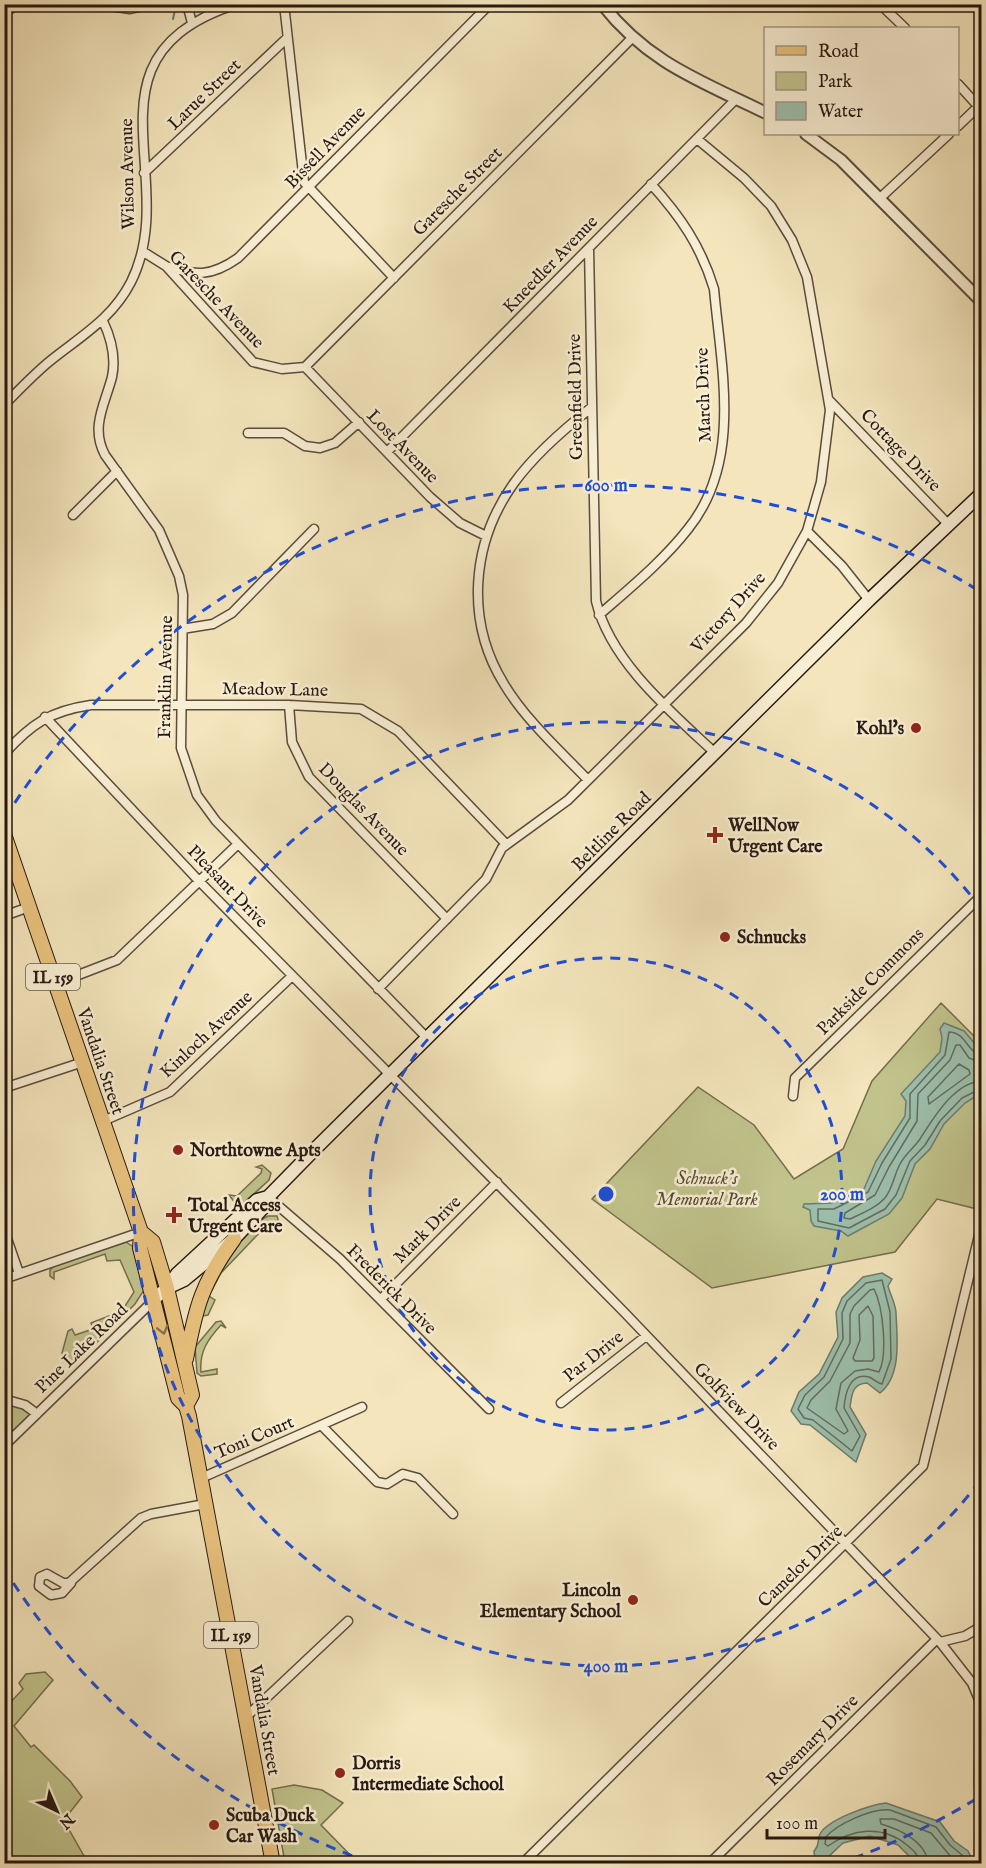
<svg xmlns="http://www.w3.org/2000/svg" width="986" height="1868" font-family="'IM FELL English',serif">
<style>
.green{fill:#c1c38c;stroke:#746e4e;stroke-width:1.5}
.water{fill:#9cbfac;stroke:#6d7d6e;stroke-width:1.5}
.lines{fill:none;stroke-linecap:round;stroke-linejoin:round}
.shore{stroke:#626c5e;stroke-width:1.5}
.stream{stroke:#6d7d6e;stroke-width:2}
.minor-casing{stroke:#5a4c3c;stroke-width:11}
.tertiary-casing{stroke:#5a4c3c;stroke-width:14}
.secondary-casing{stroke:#271911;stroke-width:15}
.primary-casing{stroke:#271911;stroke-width:16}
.minor{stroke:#f8eed3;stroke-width:8}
.tertiary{stroke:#f8eed3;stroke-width:10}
.secondary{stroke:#f8eed3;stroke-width:12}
.primary{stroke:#eac27e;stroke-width:14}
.oneway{stroke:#886e48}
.ring{fill:none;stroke:#1d4ed8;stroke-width:3;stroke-dasharray:10 8}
.poi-dot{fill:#8f2418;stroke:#f8eed3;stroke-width:2}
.labels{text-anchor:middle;stroke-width:5;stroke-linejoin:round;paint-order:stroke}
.shield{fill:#f8eed3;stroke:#66594b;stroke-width:1.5}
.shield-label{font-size:16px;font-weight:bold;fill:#271911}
.street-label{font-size:18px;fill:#271911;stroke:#f8eed3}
.poi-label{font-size:18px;font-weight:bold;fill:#271911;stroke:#f8eed3;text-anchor:start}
.park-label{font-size:18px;font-style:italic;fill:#554c36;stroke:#f8eed3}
.centre{fill:#1d4ed8;stroke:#f8eed3;stroke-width:3}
.ring-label{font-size:18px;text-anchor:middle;font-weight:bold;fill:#1d4ed8;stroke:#f8eed3;stroke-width:5;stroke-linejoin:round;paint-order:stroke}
</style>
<rect width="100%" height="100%" fill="#f4e5bc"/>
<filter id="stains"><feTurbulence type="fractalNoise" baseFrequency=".00333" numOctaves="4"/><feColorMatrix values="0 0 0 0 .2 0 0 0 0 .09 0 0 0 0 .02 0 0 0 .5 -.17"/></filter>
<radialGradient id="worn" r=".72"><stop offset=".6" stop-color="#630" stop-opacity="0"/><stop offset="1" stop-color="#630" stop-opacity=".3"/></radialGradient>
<!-- green -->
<path class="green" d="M941 1003 981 1043V1200L977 1209 937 1199 895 1252 712 1288 592 1199 698 1087 754 1125 794 1179 843 1149 872 1081Z
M262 1165 271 1173 269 1180 242 1205 236 1204 229 1195 237 1196 261 1173 262 1169 256 1167Z
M268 1216H277L279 1223 269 1232 264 1228 221 1273 209 1296 215 1300 208 1315 202 1316C202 1310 202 1303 204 1297 209 1275 247 1226 268 1216Z
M126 1242 135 1248 146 1287 135 1304 75 1364 64 1358 62 1353 68 1331 72 1329 75 1335 93 1329 91 1323 122 1311 134 1292 120 1260 107 1261 105 1254 54 1272V1279L50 1276V1270L54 1266Z
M221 1321 226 1328 221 1325C208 1339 199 1352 201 1372L217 1369V1374L201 1376 197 1373 195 1347 216 1322Z
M5 1400 37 1414 5 1446Z
M45 1672 53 1680 14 1726 31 1747 34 1745 70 1781 82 1797 67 1816V1826L88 1863H5V1708L23 1689 19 1683 26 1674Z
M294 1785 322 1790 343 1803 321 1825 358 1863H285L272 1789Z"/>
<!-- water -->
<path class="water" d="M944 1023 964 1031 981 1051V1093L965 1103 944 1124 930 1149 915 1164 902 1198 889 1214 848 1236 841 1231 814 1226 811 1221 810 1210 803 1207 804 1204 832 1203 864 1189 876 1161 905 1116 906 1101 901 1094 940 1052 942 1038 940 1029Z
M882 1273 892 1279 888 1286C890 1294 896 1305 896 1313 897 1338 902 1376 880 1393L867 1383C852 1384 852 1394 850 1407L866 1434 856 1462 810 1425 801 1424 791 1411 799 1392 819 1374 838 1337 836 1312 842 1298 863 1277Z
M886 1803 940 1822 954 1841 968 1851 974 1863H916L898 1845 870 1836 843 1843 828 1857 815 1862 814 1851C820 1845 817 1840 820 1834 828 1819 870 1805 886 1803Z"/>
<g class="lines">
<!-- shore -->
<path class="shore" d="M982 1055C967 1053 966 1032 949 1032L945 1055 910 1094V1118L882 1163 868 1192 834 1209H818V1221L849 1228 885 1209 896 1195 910 1161 925 1145 940 1121 962 1098 982 1088
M982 1063 969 1058 960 1045H956L950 1060 918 1094 917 1121 889 1167 875 1195 845 1213 844 1218 850 1219C863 1213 876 1208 885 1198 893 1188 894 1175 900 1164 905 1154 914 1148 920 1139 933 1119 954 1082 982 1081
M959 1064 969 1070 970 1074 929 1104 928 1097Z
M882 1280 890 1312 891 1359 882 1384C877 1383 874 1379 869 1377 849 1372 845 1395 844 1408L860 1436 852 1451 813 1420 804 1418 798 1409 805 1395 824 1377 843 1339 842 1313 847 1301 866 1283Z
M874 1289C883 1307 888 1354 879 1372L868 1369 855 1371 841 1383 836 1409 848 1431 844 1434 807 1408 811 1400 830 1381 850 1343V1314L854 1306 870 1290Z
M868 1306 873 1316 874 1358 872 1361H855L853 1358 860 1340 859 1315Z
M920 1864C919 1855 913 1850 907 1845 882 1824 852 1829 828 1846L825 1844 826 1837C837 1824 872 1808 890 1810L936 1827 950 1845 962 1855 965 1864
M928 1864C927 1842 899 1829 881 1824L880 1819H894L931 1833 957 1864"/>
<!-- stream -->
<path class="stream" d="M173 19 176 5"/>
<!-- minor casing -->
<g class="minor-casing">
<path id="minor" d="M97 4 130 9 153 4
M187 4 192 23
M284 4 304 182 394 278
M882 6 905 28
M4 14 17 4
M958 84 978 106
M958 126 982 103
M144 173 287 38
M879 199 949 134
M589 248 596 601C610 661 671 712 715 753
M142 251 166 266 253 362 282 369 305 367
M166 266C195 276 211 277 238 258L490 4
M103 321C111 338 116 358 112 377 105 404 90 427 105 455L159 530 179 576 183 595 181 748 197 795 216 821 427 1038
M305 367 632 38
M305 367 430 497 460 523 486 536
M829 400 948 524
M4 405C19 390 34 374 50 361 81 336 112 319 131 282 183 178 75 56 237 4
M248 433H284L305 446 320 448 335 443 359 422
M387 452 736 99
M73 515 117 471
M807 531 842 566 869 600
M599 615C630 588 663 561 688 529 743 461 721 368 714 289 701 246 680 216 651 184
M182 629 213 624 232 613 314 529
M289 705 292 742 309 777 447 919
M45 717 199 881 623 1311 940 1642 972 1683 980 1702 979 1784 982 1797
M4 754C31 724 50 711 91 705H289L361 709 398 731 506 844
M588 780C559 750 525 719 504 684 465 621 471 543 514 483 535 454 564 429 592 407
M4 916 29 907
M55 984 117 960 238 844
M378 989 486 879 502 848 568 800 746 623 778 583 807 531 821 482 830 410 807 277 792 240 771 206 744 178 697 139
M4 1088 83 1062
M793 1096 795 1078 982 895
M103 1121 170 1092 292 976
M268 1197 340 1259 489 1409
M4 1230 19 1273
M4 1279 141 1232
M381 1299 497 1182
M4 1399 25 1405 37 1414
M561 1403 646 1336
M322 1426 377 1482 387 1484 403 1474 418 1478 453 1514
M4 1446 154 1300
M199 1479 362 1407
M47 1574 63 1583H69L141 1518 151 1514 205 1504
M47 1574 63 1583H71L62 1593 51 1595 39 1586 40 1577Z
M940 1642 965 1636 982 1626
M246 1717 348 1621
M522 1864 923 1466 982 1223
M709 1864 937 1639"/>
</g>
<!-- tertiary casing -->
<g class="tertiary-casing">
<path id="tertiary" d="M602 4C648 63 701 81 766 113
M806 134 841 160 982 302"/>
</g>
<!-- secondary casing -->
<g class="secondary-casing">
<path id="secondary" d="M167 1288 184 1280 234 1239 263 1208 268 1197 318 1146 869 600 982 493
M154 1299 167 1288 177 1274 257 1200 268 1197"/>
</g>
<!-- primary casing -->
<g class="primary-casing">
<path id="primary" d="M4 834 141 1232 140 1248 178 1398 186 1406 189 1416 273 1864
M141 1232 153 1242 167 1288 192 1395 186 1406
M186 1359C196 1306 202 1283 234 1239"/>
</g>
<!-- minor -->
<use href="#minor" class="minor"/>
<!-- tertiary -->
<use href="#tertiary" class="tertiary"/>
<!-- secondary -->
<use href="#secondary" class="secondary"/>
<!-- primary -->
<use href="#primary" class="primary"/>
</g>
<!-- one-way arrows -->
<defs><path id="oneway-chevron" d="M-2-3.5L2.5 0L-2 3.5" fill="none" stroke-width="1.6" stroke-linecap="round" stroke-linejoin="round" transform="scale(1.5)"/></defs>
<use class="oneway" href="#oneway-chevron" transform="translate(163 1330) rotate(76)"/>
<!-- distance rings -->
<g class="ring">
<circle cx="606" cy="1194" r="236"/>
<path d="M980 1481A472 472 0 1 1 980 907"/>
<path d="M976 1799A709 709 0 0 1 843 1862M369 1862A709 709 0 0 1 5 1570M5 818A709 709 0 0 1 976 589"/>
</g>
<!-- markers -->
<g class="poi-dot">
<circle cx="916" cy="728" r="6"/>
<path d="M712 826h6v6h6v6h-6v6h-6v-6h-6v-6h6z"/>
<circle cx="725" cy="937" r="6"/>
<circle cx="178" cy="1150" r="6"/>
<path d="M171 1206h6v6h6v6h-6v6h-6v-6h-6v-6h6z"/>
<circle cx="633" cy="1600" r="6"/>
<circle cx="340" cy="1773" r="6"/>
<circle cx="214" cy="1825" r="6"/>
</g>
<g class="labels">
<!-- shield labels -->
<g class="shield">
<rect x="26" y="964" width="54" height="26" rx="4.5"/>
<rect x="204" y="1622" width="54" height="26" rx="4.5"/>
</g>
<g class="shield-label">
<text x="53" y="983">IL 159</text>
<text x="231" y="1641">IL 159</text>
</g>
<!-- street labels -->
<g class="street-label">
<text transform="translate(204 94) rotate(-44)" y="6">Larue Street</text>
<text transform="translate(325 147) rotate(-46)" y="6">Bissell Avenue</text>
<text transform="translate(127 174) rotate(-91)" y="6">Wilson Avenue</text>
<text transform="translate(457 191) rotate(-45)" y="6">Garesche Street</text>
<text transform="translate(550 264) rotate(-46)" y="6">Kneedler Avenue</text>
<text transform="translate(217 299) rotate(46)" y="6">Garesche Avenue</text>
<text transform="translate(703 395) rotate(-92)" y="6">March Drive</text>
<text transform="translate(575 397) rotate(-91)" y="6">Greenfield Drive</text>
<text transform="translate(403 446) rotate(46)" y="6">Lost Avenue</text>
<text transform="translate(901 450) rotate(46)" y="6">Cottage Drive</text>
<text transform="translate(728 612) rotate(-48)" y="6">Victory Drive</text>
<text transform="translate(165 677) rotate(-89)" y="6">Franklin Avenue</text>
<text transform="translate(275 689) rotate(1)" y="6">Meadow Lane</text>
<text transform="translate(364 809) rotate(46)" y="6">Douglas Avenue</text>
<text transform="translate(611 831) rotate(-45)" y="6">Beltline Road</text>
<text transform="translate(228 886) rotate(46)" y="6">Pleasant Drive</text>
<text transform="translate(870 981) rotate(-45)" y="6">Parkside Commons</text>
<text transform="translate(206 1034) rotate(-43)" y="6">Kinloch Avenue</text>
<text transform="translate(101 1061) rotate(71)" y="6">Vandalia Street</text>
<text transform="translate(427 1229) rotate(-45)" y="6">Mark Drive</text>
<text transform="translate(392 1289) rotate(45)" y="6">Frederick Drive</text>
<text transform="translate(81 1348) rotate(-44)" y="6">Pine Lake Road</text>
<text transform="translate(593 1356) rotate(-38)" y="6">Par Drive</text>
<text transform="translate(737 1406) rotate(46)" y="6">Golfview Drive</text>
<text transform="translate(254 1437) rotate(-23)" y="6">Toni Court</text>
<text transform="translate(800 1566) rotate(-44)" y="6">Camelot Drive</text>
<text transform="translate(265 1720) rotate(80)" y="6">Vandalia Street</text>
<text transform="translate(812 1740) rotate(-45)" y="6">Rosemary Drive</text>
</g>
<!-- poi labels -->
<g class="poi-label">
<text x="904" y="734" text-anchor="end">Kohl's</text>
<text x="728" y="831">WellNow<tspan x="728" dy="21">Urgent Care</tspan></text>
<text x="737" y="943">Schnucks</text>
<text x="190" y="1156">Northtowne Apts</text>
<text x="188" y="1211">Total Access<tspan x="188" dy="21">Urgent Care</tspan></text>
<text x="621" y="1596" text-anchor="end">Lincoln<tspan x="621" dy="21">Elementary School</tspan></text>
<text x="352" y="1769">Dorris<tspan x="352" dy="21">Intermediate School</tspan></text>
<text x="226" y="1821">Scuba Duck<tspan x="226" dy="21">Car Wash</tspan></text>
</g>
<!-- park labels -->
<g class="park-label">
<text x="707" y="1184">Schnuck's<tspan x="707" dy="21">Memorial Park</tspan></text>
</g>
</g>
<circle cx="606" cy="1194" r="9" class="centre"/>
<g class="ring-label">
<text x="606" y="491">600 m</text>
<text x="842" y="1200">200 m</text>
<text x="606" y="1672">400 m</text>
</g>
<!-- margin -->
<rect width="986" height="1868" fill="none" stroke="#f4e5bc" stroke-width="24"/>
<rect x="6" y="6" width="974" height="1856" fill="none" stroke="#271911" stroke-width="3"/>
<rect x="12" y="12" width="962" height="1844" fill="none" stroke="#271911" stroke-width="1.5"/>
<!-- legend -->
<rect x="764" y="27" width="195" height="108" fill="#f8eed3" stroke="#a49985" stroke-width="1.5"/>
<rect x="776" y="46" width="30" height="9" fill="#eac27e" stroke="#a49985" stroke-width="1.5"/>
<text x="818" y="57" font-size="18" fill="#271911">Road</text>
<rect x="776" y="72" width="30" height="18" fill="#c1c38c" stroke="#a49985" stroke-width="1.5"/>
<text x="818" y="87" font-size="18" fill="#271911">Park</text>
<rect x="776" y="102" width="30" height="18" fill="#9cbfac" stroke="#a49985" stroke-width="1.5"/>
<text x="818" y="117" font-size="18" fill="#271911">Water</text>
<!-- north arrow -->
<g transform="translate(57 1811) rotate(136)" stroke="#f8eed3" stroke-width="4.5" paint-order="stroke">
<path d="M0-4.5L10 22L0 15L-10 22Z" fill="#271911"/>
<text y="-9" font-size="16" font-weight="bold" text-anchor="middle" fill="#271911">N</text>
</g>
<!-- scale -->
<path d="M767 1829v9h118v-9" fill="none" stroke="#271911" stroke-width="3"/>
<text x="776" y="1829" font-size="18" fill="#271911" stroke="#f8eed3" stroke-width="4.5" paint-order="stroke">100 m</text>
<rect width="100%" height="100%" filter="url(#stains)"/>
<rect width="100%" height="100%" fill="url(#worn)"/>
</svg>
